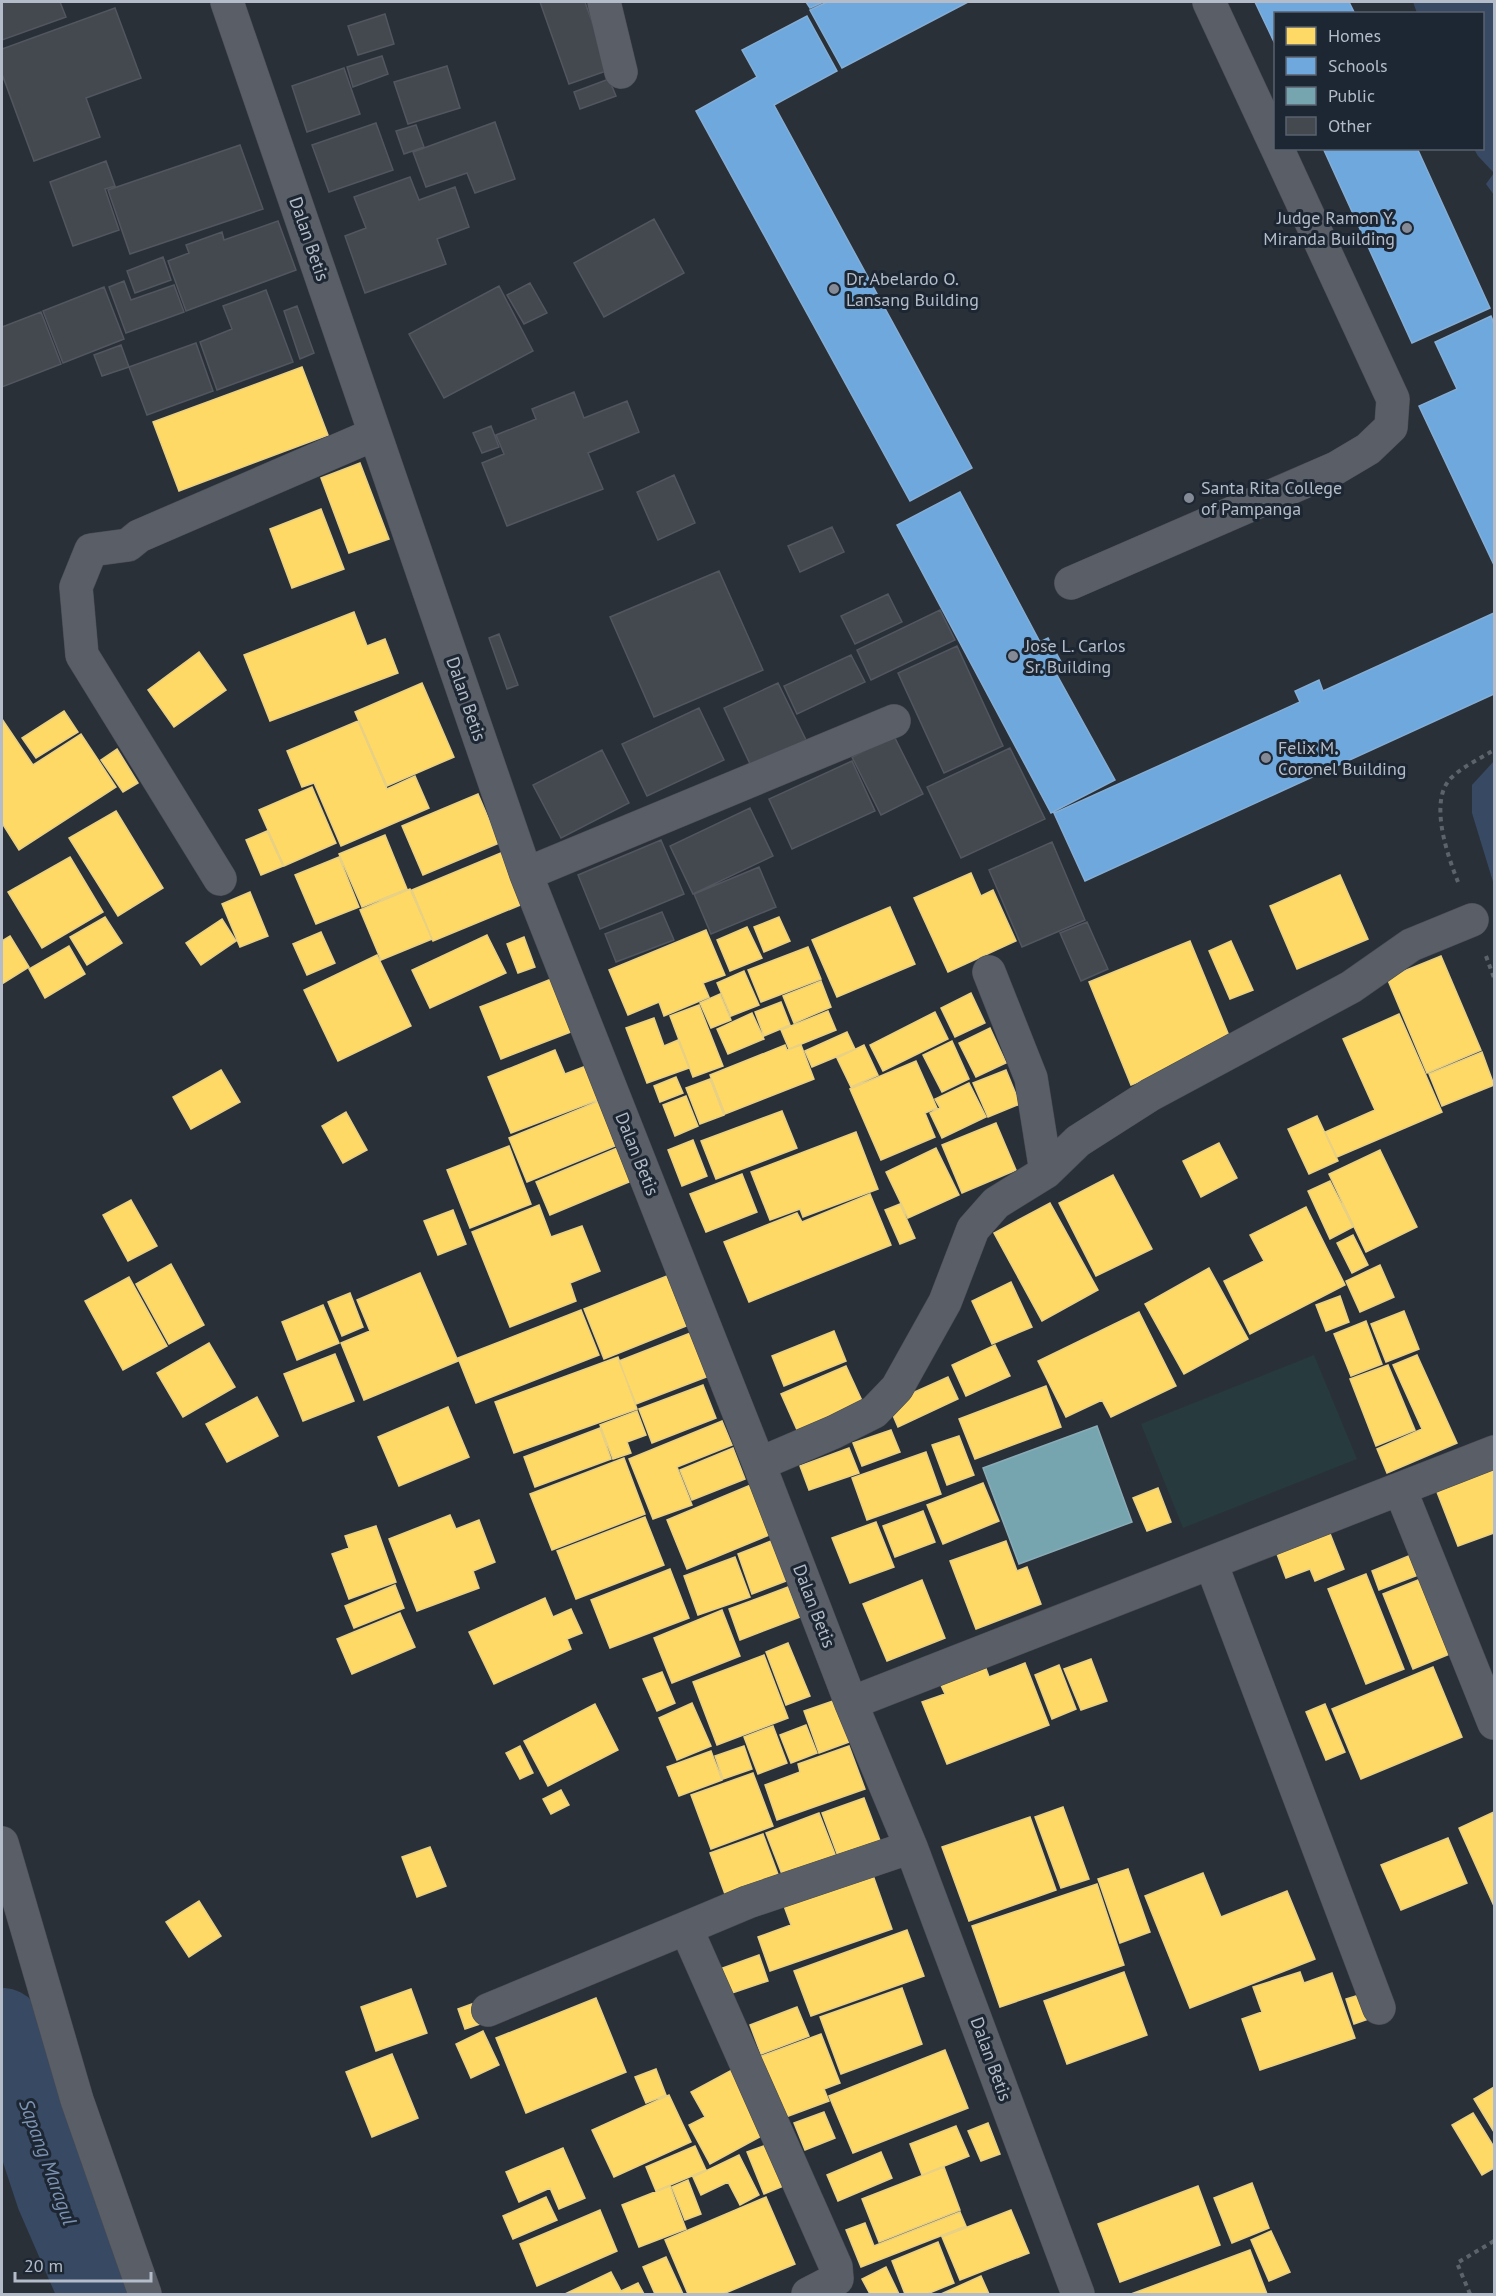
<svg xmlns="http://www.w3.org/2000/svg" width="1496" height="2296" font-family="'PT Sans',sans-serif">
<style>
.green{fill:#273a3e}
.water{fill:#384963}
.homes{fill:#ffd966;stroke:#e8d084;stroke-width:1.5}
.schools{fill:#6fa8dc;stroke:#84aed6;stroke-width:1.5}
.public{fill:#76a5af;stroke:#89acb7;stroke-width:1.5}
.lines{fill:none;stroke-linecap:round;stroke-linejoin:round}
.river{stroke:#384963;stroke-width:82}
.building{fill:#444950;stroke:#52575f;stroke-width:1.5}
.minor-casing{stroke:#484c53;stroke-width:34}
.path{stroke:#5d636a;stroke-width:4;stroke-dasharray:4.5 4.5;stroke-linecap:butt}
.minor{stroke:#5a5e66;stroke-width:33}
.poi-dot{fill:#848b96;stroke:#1d2633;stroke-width:2}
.labels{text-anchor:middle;stroke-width:6;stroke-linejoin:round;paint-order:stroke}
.poi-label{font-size:18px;fill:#b4bcc9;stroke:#1d2633;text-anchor:start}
.street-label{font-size:18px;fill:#b4bcc9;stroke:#1d2633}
.water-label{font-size:20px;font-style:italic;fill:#7c92b1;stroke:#1d2633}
</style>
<rect width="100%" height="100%" fill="#2a3038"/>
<!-- green -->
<path class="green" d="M1314 1355 1357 1459 1183 1528 1141 1424Z"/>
<!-- water -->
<path class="water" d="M1413 2H1494V195L1486 184 1494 173 1478 156 1474 149 1482 148V14L1417 13Z
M1494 761V885L1472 813V785Z"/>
<!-- homes -->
<path class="homes" d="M302 367 328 435 179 491 153 422Z
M360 463 389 539 349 553 321 478Z
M321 509 344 569 292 588 270 529Z
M354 612 367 646 385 639 398 673 270 721 244 655Z
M199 652 226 690 174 727 148 690Z
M422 683 454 757 387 786 355 712Z
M64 711 78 732 36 758 22 738Z
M2 719 33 765 81 734 116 787 19 850 2 823Z
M358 721 387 789 415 776 429 808 341 846 314 783 302 787 287 751Z
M117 749 138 783 123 792 101 760Z
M312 787 336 843 284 866 259 810Z
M478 794 499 843 423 875 402 826Z
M116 811 163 888 118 916 69 838Z
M267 831 283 866 261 875 246 840Z
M385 835 407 889 362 907 339 854Z
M508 850 530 901 433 941 412 890Z
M70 857 103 912 42 948 8 892Z
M339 857 359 907 316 924 295 875Z
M971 873 981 896 993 890 1016 941 948 972 914 898Z
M1340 875 1368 939 1297 969 1270 906Z
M410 889 432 939 381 960 360 910Z
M250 892 268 936 240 947 222 904Z
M890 907 915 964 837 997 812 940Z
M105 917 122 943 87 965 70 937Z
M779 917 790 941 764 952 754 927Z
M222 919 236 941 201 965 186 943Z
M747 927 762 958 730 971 717 940Z
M706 930 725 975 703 983 709 997 664 1016 659 1002 628 1015 609 970Z
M321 932 335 963 307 975 293 944Z
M487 935 506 973 430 1008 412 970Z
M10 936 29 967 2 984V941Z
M524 937 535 967 518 973 507 944Z
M1190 941 1232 1043 1131 1085 1089 982Z
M1231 941 1253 990 1230 999 1209 951Z
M69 946 85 974 45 998 29 969Z
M808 947 821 979 761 1002 748 970Z
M377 955 411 1026 338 1061 304 990Z
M1441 956 1481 1050 1427 1073 1387 978Z
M744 971 759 1005 731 1016 717 983Z
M559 976 581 1028 501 1059 480 1007Z
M821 981 831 1007 794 1023 783 996Z
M971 993 985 1023 955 1037 941 1008Z
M720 994 731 1020 711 1028 700 1003Z
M781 1002 790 1025 764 1036 755 1012Z
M699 1005 723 1066 693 1077 670 1016Z
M828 1011 836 1030 789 1049 781 1030Z
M935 1012 948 1039 883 1071 870 1045Z
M752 1013 764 1039 728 1054 717 1029Z
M1399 1014 1442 1112 1337 1157 1325 1132 1375 1110 1343 1039Z
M654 1018 664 1046 678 1040 689 1068 647 1083 626 1028Z
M990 1028 1006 1063 976 1077 959 1043Z
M847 1032 855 1049 812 1067 805 1051Z
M952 1041 969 1079 942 1092 923 1055Z
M785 1045 787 1050 801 1045 814 1079 725 1114 710 1075Z
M864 1045 878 1075 851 1087 837 1058Z
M555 1050 565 1074 594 1063 608 1096 511 1133 488 1077Z
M1482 1052 1494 1085 1442 1106 1429 1074Z
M916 1061 937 1108 925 1113 935 1137 881 1160 850 1089Z
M221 1070 240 1102 191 1129 173 1097Z
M1006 1070 1020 1104 988 1117 973 1083Z
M676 1077 683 1093 660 1102 654 1086Z
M710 1079 724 1115 700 1124 686 1088Z
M969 1083 986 1117 942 1138 930 1113 940 1108 935 1099Z
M686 1096 698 1126 675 1136 663 1105Z
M604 1099 622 1143 527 1182 509 1138Z
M782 1111 797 1148 716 1179 701 1141Z
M346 1112 367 1150 343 1163 322 1126Z
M1317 1116 1338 1161 1309 1174 1288 1129Z
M996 1123 1016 1170 962 1193 942 1145Z
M856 1132 878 1189 803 1217 800 1209 770 1220 751 1172Z
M693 1140 707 1176 682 1186 668 1150Z
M1219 1143 1237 1178 1201 1197 1183 1161Z
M509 1146 531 1204 470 1228 447 1170Z
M622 1146 636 1179 550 1215 536 1182Z
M936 1148 959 1195 908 1218 886 1172Z
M1380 1150 1417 1227 1366 1252 1329 1174Z
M742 1174 757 1212 706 1232 690 1194Z
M1113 1175 1152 1249 1096 1276 1059 1203Z
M1330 1181 1353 1227 1330 1239 1308 1191Z
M870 1194 891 1245 749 1302 724 1242 797 1213 802 1222Z
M131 1200 157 1246 128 1261 103 1215Z
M1050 1203 1098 1290 1042 1321 994 1233Z
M900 1204 915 1238 900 1244 885 1210Z
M539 1205 551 1237 582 1226 600 1271 570 1283 576 1301 510 1327 472 1232Z
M1306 1207 1345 1285 1250 1334 1224 1281 1264 1261 1250 1235Z
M453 1210 466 1244 438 1255 424 1221Z
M1353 1235 1368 1265 1352 1273 1337 1243Z
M171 1264 204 1325 169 1344 136 1284Z
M1380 1265 1394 1297 1360 1312 1346 1281Z
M1209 1268 1248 1339 1184 1374 1145 1304Z
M420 1273 458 1361 364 1400 341 1343 370 1331 357 1300Z
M672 1274 691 1324 604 1359 584 1309Z
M129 1277 167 1346 123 1370 85 1301Z
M1011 1282 1032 1327 992 1344 972 1301Z
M350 1293 363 1327 342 1336 328 1302Z
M1340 1296 1349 1322 1326 1331 1316 1305Z
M323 1305 339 1343 297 1360 282 1322Z
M581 1310 599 1355 476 1403 458 1358Z
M1404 1311 1419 1349 1386 1362 1371 1324Z
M1139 1312 1176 1386 1111 1417 1102 1400 1066 1417 1038 1361Z
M1366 1321 1382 1364 1351 1376 1334 1334Z
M698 1330 714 1374 636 1404 619 1361Z
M834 1331 846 1361 784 1386 772 1356Z
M209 1343 235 1387 183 1417 157 1373Z
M995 1345 1010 1376 966 1396 952 1365Z
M335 1354 354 1401 303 1421 284 1374Z
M1417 1355 1457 1443 1387 1473 1377 1449 1422 1429 1393 1365Z
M618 1357 637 1409 514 1453 495 1402Z
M1388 1365 1415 1430 1376 1446 1350 1379Z
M846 1366 864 1405 798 1432 781 1394Z
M948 1377 958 1399 898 1427 888 1404Z
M703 1385 716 1418 652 1443 639 1409Z
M1046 1386 1061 1427 975 1459 959 1419Z
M257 1397 278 1436 227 1462 206 1424Z
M448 1407 469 1457 399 1486 378 1437Z
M637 1411 646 1435 627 1442 631 1453 613 1459 600 1425Z
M722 1421 732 1445 677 1467 692 1505 653 1519 629 1459Z
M600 1428 611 1459 535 1487 524 1457Z
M891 1430 900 1452 862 1466 853 1443Z
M959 1436 974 1475 947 1485 932 1445Z
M733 1448 745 1479 692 1500 680 1470Z
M849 1448 859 1473 809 1490 800 1466Z
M926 1452 941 1494 867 1520 852 1478Z
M624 1458 645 1514 552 1550 530 1494Z
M1494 1465V1533L1458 1546 1435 1487Z
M983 1483 999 1521 943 1544 927 1505Z
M753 1484 774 1533 687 1569 667 1520Z
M1158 1488 1171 1522 1147 1531 1133 1498Z
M923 1511 935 1542 895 1557 883 1526Z
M450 1515 456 1529 479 1520 495 1562 473 1571 479 1588 417 1611 389 1539Z
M645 1517 664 1565 576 1599 557 1551Z
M876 1522 894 1567 850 1583 832 1538Z
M376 1526 396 1582 349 1599 332 1554 349 1548 345 1536Z
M1327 1526 1344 1569 1315 1581 1310 1569 1286 1578 1274 1546Z
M771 1541 786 1581 752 1594 738 1554Z
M1006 1541 1017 1571 1027 1567 1041 1604 976 1629 950 1561Z
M1411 1555 1418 1575 1379 1590 1372 1571Z
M735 1557 750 1597 698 1615 684 1576Z
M670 1569 689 1618 610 1648 591 1600Z
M1366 1574 1404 1669 1366 1684 1328 1589Z
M1423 1578 1452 1653 1413 1669 1383 1594Z
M922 1580 945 1638 887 1661 863 1604Z
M395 1585 404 1608 354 1628 345 1606Z
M788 1587 800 1617 740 1640 729 1609Z
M545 1598 553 1617 571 1609 582 1633 567 1639 571 1649 494 1684 469 1632Z
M722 1610 740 1656 672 1683 654 1638Z
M400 1613 415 1647 352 1674 337 1639Z
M788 1643 810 1696 786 1705 766 1652Z
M764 1655 788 1718 717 1745 693 1682Z
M1091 1659 1107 1701 1081 1710 1064 1669Z
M984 1663 989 1677 1025 1663 1049 1725 947 1764 922 1702 945 1694 939 1681Z
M1059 1665 1076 1709 1052 1719 1035 1675Z
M1433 1667 1462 1737 1361 1779 1332 1709Z
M662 1672 675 1703 657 1711 643 1679Z
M833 1701 849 1742 819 1753 804 1711Z
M692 1703 711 1746 677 1760 659 1718Z
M595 1704 618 1750 548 1786 524 1741Z
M1325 1704 1345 1752 1326 1760 1306 1712Z
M806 1725 817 1753 791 1763 780 1735Z
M773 1726 787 1763 758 1774 744 1737Z
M520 1746 533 1773 520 1779 506 1753Z
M744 1746 752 1769 723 1779 715 1756Z
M849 1746 865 1789 777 1820 765 1785 800 1772 798 1764Z
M711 1751 722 1780 679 1796 667 1767Z
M753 1773 773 1826 711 1849 691 1795Z
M561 1790 569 1805 551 1814 543 1799Z
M864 1798 884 1851 842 1867 822 1813Z
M1063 1807 1089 1879 1061 1888 1035 1817Z
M1494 1812V1906L1459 1828Z
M819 1813 840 1867 787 1887 766 1833Z
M1030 1817 1056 1890 969 1921 942 1847Z
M763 1834 782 1885 729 1905 710 1853Z
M1448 1838 1467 1883 1401 1910 1381 1865Z
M430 1847 446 1886 417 1897 402 1857Z
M869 1864 892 1929 770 1971 758 1937 791 1925 780 1895Z
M1128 1869 1150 1932 1120 1943 1098 1879Z
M1203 1873 1221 1917 1287 1891 1315 1959 1190 2008 1145 1896Z
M1097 1884 1124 1965 1000 2007 972 1926Z
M199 1901 221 1936 189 1957 166 1922Z
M907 1930 924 1976 811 2016 794 1971Z
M759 1955 768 1981 729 1994 720 1969Z
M1124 1972 1147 2035 1067 2064 1044 2001Z
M1300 1972 1304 1983 1332 1973 1355 2038 1260 2070 1242 2019 1262 2012 1253 1987Z
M902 1988 922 2044 841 2074 820 2017Z
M411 1989 427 2033 376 2051 361 2007Z
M1366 1993 1374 2017 1354 2024 1346 1999Z
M596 1998 626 2072 526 2113 496 2038Z
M480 2001 486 2022 465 2029 458 2009Z
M797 2007 809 2036 761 2054 750 2025Z
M483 2031 499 2065 471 2078 456 2044Z
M821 2034 840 2083 824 2089 829 2101 775 2121 751 2060Z
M945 2050 968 2108 853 2153 829 2096Z
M392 2054 418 2118 372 2137 346 2072Z
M656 2069 666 2095 646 2103 635 2077Z
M732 2070 767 2133 710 2164 689 2125 705 2117 691 2092Z
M1494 2087V2132L1474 2099Z
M669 2095 691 2142 614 2177 592 2130Z
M824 2112 835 2138 805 2150 794 2123Z
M1473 2113 1494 2147V2168L1482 2175 1452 2125Z
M988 2123 1000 2154 981 2161 968 2131Z
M956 2126 969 2156 922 2175 910 2144Z
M777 2141 793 2182 764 2194 747 2152Z
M695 2146 706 2170 656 2191 646 2167Z
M563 2148 585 2198 559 2209 550 2188 519 2202 506 2172Z
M881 2152 892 2178 838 2201 827 2175Z
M739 2155 759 2195 740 2205 728 2182 701 2195 693 2177Z
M944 2167 960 2210 879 2242 862 2199Z
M688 2180 701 2214 685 2220 672 2187Z
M1252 2183 1269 2228 1232 2243 1214 2198Z
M670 2186 686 2229 639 2247 622 2205Z
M1198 2186 1220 2245 1120 2282 1098 2224Z
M546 2197 557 2220 513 2239 503 2216Z
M766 2197 795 2264 723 2294H688L665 2240Z
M600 2210 617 2251 537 2286 520 2244Z
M1011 2210 1029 2253 960 2280 942 2237Z
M960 2212 966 2226 861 2267 846 2230 865 2223 874 2246Z
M1271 2231 1290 2272 1269 2281 1251 2240Z
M938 2242 954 2283 927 2294H905L892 2261Z
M1250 2250 1267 2294H1131Z
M666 2257 683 2294H655L643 2267Z
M886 2267 899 2294H870L862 2279Z
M611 2272 621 2291 638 2283 644 2294H565Z
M981 2276 989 2294H941Z"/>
<!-- schools -->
<path class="schools" d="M806 2H823L810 8Z
M827 2H968L842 68 810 10Z
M1255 2H1349L1355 14H1276V46Z
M807 16 837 71 774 105 972 468 910 501 696 111 757 77 742 50Z
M1323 148H1417L1490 308 1412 343Z
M1491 316 1494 324V565L1419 406 1457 389 1435 342Z
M960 492 1040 642 1048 638 1066 671 1057 675 1115 780 1051 813 897 525Z
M1494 613V694L1085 881 1054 813 1300 702 1295 691 1319 680 1323 691Z"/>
<!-- public -->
<path class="public" d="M1097 1426 1132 1522 1019 1564 983 1468Z"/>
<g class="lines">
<!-- river -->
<path class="river" d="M2 2029 57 2195 100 2294"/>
</g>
<!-- building -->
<path class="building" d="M2 2H60L66 17 2 40Z
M540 2H585L609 70 569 84Z
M115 8 141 78 86 98 100 137 34 161 2 74V49Z
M385 14 394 44 358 55 348 26Z
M382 56 388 74 353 87 347 67Z
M447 66 460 108 408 124 394 82Z
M344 68 360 114 307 132 292 86Z
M609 79 616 96 580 109 574 92Z
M495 122 515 179 475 193 467 173 426 187 413 152Z
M376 123 393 170 329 192 312 145Z
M416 125 424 147 404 154 396 131Z
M240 145 263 209 130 254 108 190Z
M106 161 115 186 105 189 119 230 73 246 50 182Z
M410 177 419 200 455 187 469 227 437 239 446 264 365 293 345 236 366 228 354 197Z
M654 219 684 273 604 317 574 263Z
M278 221 296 270 186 311 168 261 189 253 186 245 222 232 224 240Z
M163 257 171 280 135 293 127 271Z
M124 281 131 300 174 285 184 312 126 333 109 287Z
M530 283 547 313 524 324 507 295Z
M499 286 533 351 444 398 409 334Z
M104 287 124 339 63 363 43 311Z
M266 290 293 362 217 390 200 342 232 329 223 306Z
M297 306 314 353 300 359 284 311Z
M41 312 61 364 2 387V327Z
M196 343 213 391 147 415 129 367Z
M121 345 129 367 102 376 94 355Z
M574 392 584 418 627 401 639 432 588 453 603 489 507 526 482 463 504 454 496 435 536 419 532 409Z
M491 426 499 447 482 453 473 433Z
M674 475 695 523 658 540 637 492Z
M832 527 844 552 800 572 788 546Z
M719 571 763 670 654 717 610 617Z
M888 594 902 622 855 644 841 616Z
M940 610 955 640 871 680 857 650Z
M499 634 518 685 507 689 489 638Z
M957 646 1003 746 944 773 898 673Z
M851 655 865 682 797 714 784 686Z
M778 683 806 740 751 766 724 708Z
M699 708 724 760 647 796 622 744Z
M894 736 923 794 881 815 852 757Z
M1010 748 1045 819 961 858 927 787Z
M602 750 629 803 561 838 533 785Z
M852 761 875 811 792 849 769 799Z
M750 808 773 856 693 894 670 846Z
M661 840 684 894 600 929 578 875Z
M1052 842 1085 920 1022 947 989 870Z
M759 867 776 907 711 934 694 894Z
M662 912 674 940 616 962 605 934Z
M1087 922 1108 969 1081 981 1060 933Z"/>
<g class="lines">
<!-- minor casing -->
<g class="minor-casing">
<path id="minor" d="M227 2 526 874 759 1464 851 1703 911 1847 1078 2294
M604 2 621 72
M1209 2 1276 146
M1071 583 1336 468 1368 449 1391 427 1393 399 1277 148
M526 874 894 721
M220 879 82 655 76 587 91 550 128 545 139 536 375 434
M989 972 1031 1078 1046 1172
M759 1464 834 1432 874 1412 897 1388 945 1302 973 1229 996 1203 1046 1172 1078 1141 1150 1095 1351 987 1411 945 1472 920
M1400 1489 1494 1723
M1211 1563 1379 2008
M851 1703 1494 1452
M2 1843 77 2100 145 2294
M488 2010 686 1928
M808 2294 837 2279 836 2267 686 1928 748 1902 911 1847"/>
</g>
<!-- path -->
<path class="path" d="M1458 882C1448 857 1428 801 1451 778 1463 766 1480 759 1494 750
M1486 956 1494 978
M1470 2294 1457 2263 1494 2241"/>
<!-- minor -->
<use href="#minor" class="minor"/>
</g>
<!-- markers -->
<g class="poi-dot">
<circle cx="1407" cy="228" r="6"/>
<circle cx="834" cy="289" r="6"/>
<circle cx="1189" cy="498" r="6"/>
<circle cx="1013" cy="656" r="6"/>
<circle cx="1266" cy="758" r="6"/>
</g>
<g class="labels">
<!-- poi labels -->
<g class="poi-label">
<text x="1395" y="224" text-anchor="end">Judge Ramon Y.<tspan x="1395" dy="21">Miranda Building</tspan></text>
<text x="846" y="285">Dr. Abelardo O.<tspan x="846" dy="21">Lansang Building</tspan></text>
<text x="1201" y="494">Santa Rita College<tspan x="1201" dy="21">of Pampanga</tspan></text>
<text x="1025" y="652">Jose L. Carlos<tspan x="1025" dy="21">Sr. Building</tspan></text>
<text x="1278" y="754">Felix M.<tspan x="1278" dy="21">Coronel Building</tspan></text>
</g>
<!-- street labels -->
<g class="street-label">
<text transform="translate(309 239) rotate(71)" y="6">Dalan Betis</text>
<text transform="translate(466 699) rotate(71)" y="6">Dalan Betis</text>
<text transform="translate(637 1154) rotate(68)" y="6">Dalan Betis</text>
<text transform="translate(814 1606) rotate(69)" y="6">Dalan Betis</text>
<text transform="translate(991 2059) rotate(70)" y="6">Dalan Betis</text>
</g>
<!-- water labels -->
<g class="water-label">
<text transform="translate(48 2162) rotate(70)" y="7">Sapang Maragul</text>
</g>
</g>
<!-- border -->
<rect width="1496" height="2296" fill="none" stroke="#b4bcc9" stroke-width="6"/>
<!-- legend -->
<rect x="1274" y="12" width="210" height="138" fill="#1d2633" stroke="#59626f" stroke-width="1.5"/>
<rect x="1286" y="27" width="30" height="18" fill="#ffd966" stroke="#59626f" stroke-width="1.5"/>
<text x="1328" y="42" font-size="18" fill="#b4bcc9">Homes</text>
<rect x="1286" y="57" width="30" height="18" fill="#6fa8dc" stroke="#59626f" stroke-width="1.5"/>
<text x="1328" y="72" font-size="18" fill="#b4bcc9">Schools</text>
<rect x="1286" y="87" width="30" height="18" fill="#76a5af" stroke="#59626f" stroke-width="1.5"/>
<text x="1328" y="102" font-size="18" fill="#b4bcc9">Public</text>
<rect x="1286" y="117" width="30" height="18" fill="#444950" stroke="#59626f" stroke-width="1.5"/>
<text x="1328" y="132" font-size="18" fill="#b4bcc9">Other</text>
<!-- scale -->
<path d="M15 2272v9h136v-9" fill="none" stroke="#b4bcc9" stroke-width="3"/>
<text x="24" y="2272" font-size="18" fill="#b4bcc9" stroke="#1d2633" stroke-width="4.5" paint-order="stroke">20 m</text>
</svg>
